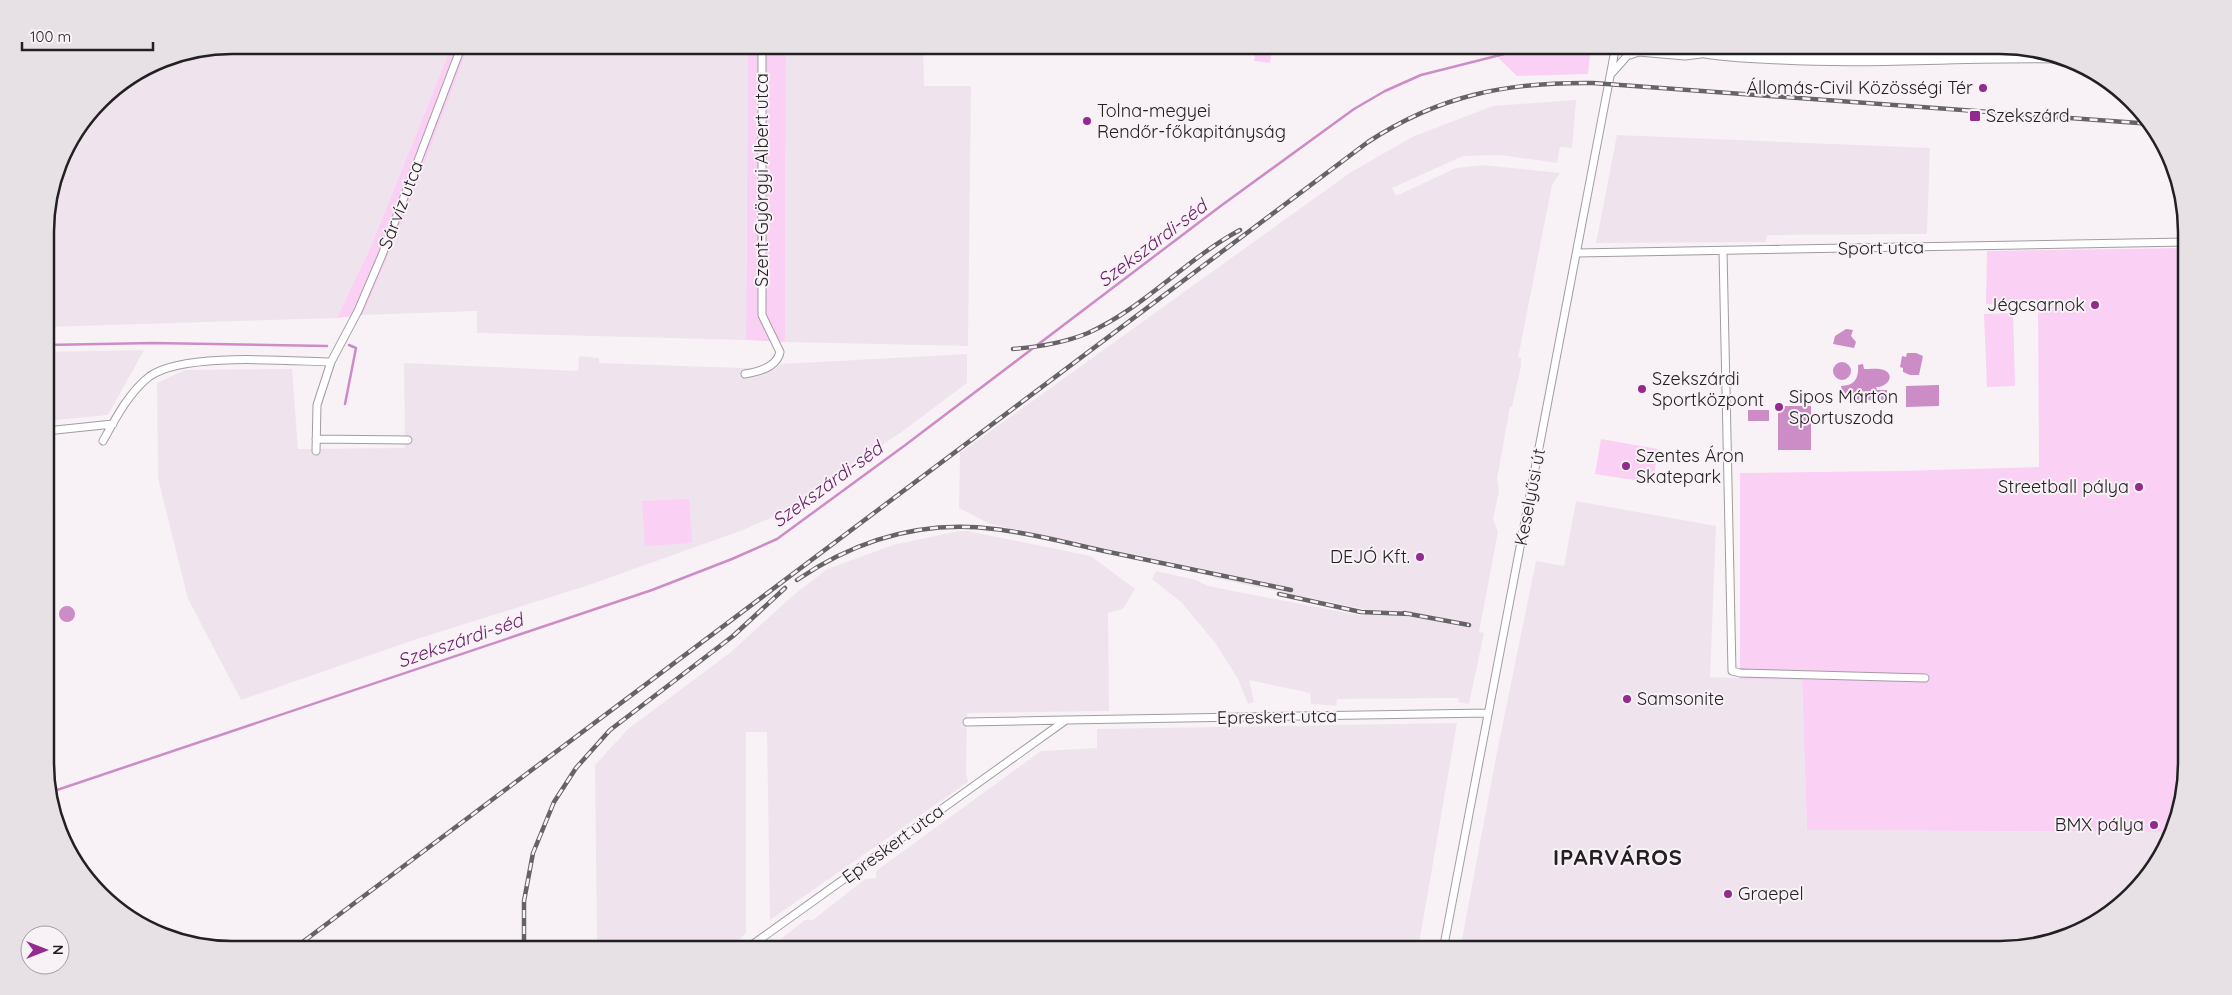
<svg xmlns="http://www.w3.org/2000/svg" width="2232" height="995" font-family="Quicksand,sans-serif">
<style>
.built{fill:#efe4ee}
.green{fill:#fad0f5}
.water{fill:#cc8cc6}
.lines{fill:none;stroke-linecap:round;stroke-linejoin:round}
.stream{stroke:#cc8cc6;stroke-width:2.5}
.minor-casing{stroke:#a19ca0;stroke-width:9}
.primary-casing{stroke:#a19ca0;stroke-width:13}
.minor{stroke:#fff;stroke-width:7}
.primary{stroke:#fff;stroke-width:11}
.rail-casing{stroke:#666366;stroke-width:4.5}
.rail{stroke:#f8f2f7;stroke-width:2.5;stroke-dasharray:8;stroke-linecap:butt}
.poi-dot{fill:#932a8e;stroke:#f8f2f7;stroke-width:2}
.labels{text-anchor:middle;stroke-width:4;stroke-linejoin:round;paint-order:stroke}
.poi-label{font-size:18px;fill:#222022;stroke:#f8f2f7;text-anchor:start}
.street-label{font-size:18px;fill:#222022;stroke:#f8f2f7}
.water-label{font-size:19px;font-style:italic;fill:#691e66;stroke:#f8f2f7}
.district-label{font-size:22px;font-weight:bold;letter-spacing:1px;fill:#222022;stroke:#f8f2f7}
.rim{fill:none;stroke:#222022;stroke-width:2.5}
</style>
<rect width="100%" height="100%" fill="#f8f2f7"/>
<!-- built -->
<path class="built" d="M231 45H452L372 244 337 318 46 327 45 219 64 149 108 91 160 59Z
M469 45H748L746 340 477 333V311L363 315 404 218Z
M786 45H923L924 86H971L968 346 785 342Z
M1576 100 1572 148 1560 147 1557 163 1500 155 1463 156 1392 188 1396 196 1456 168 1483 165 1560 173 1552 185 1518 358H1521V366L1512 407H1510L1497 479 1499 491 1493 519 1498 532 1479 632 1484 633 1469 704 1458 702 1459 698 1337 699 1336 706 1311 704 1310 693 1249 680 1254 702 1248 704 1238 679 1216 644 1182 603 1152 579 1156 571 1196 580 1208 586 1363 616 1364 609 1213 578 1214 571 990 524 959 508 960 453 1351 172 1414 136 1493 106Z
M1617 135 1930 148 1927 234 1767 235 1766 242 1596 243Z
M144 350 108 415 46 421V352Z
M967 354V383L903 431 782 513 743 530 589 585 414 640 241 700 188 599 158 478 157 383 185 370 292 369 298 449 405 448 404 363 578 371 579 356 599 358V363L774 369 781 364Z
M1576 501 1716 526 1710 677 1802 680 1807 830 2161 832V856L2149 877 2114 912 2061 940 2013 950H1460L1497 752 1536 561 1564 566Z
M958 531H968L1091 556 1135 589 1123 609 1108 613 1109 711 967 713 966 773 968 782 770 920 767 732H746V933L736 943 597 941 595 765 628 729 731 652 790 598 827 569 893 545Z
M1457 723 1418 950H767L805 920H813L865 879 876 878V871L1041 751 1097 748V729Z"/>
<!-- green -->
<path class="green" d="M452 45H469L404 218 363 315 337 318 372 244Z
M748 45H786L785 342 746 340Z
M1491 45H1591L1588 74 1517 76 1490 50Z
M1256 47 1272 49 1270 63 1254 61Z
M2186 248 2187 764 2173 835 2161 856V832L1807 830 1802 680 1740 679V473L1898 471 2039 467 2038 304H1986L1987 251Z
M2013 313 2015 386 1987 387 1984 314Z
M1601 439 1658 449 1653 483 1595 474Z
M689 499 692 543 645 546 642 501Z"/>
<!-- water -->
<path class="water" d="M1846 329 1853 330 1851 336 1856 342 1854 348 1833 344 1835 336Z
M1907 353H1916L1923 356 1919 375H1910L1903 372V368L1900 367 1902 356 1906 357Z
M1833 371a9 9 0 1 1 18 0a9 9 0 1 1-18 0Z
M1863 364 1864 369C1870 369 1879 368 1884 370 1897 376 1885 388 1876 387L1877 390H1887V401L1844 399 1841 386C1855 386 1859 378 1858 365Z
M1939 385V406L1906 407V386Z
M1778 406H1811V450H1778Z
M1748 410H1769V421H1748Z
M59 614a8 8 0 1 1 16 0a8 8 0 1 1-16 0Z"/>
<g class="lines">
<!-- stream -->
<path class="stream" d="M46 345 153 343 327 346
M345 404 356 348 349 345
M48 793 652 590 732 559 777 539 904 446 1222 205 1354 109 1385 91 1421 75 1540 45"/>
<!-- minor casing -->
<g class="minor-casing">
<path id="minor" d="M1611 74 1627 56 1639 52 1685 56 1701 54
M1723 251 1732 671 1740 673 1925 678
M1577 253 2186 242
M745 374C758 372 777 367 780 352L762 315V45
M46 431 113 424
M316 439 408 440
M103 441C115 419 130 391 150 376 184 352 288 361 331 362
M316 451 317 405 331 362 358 311 382 255 462 45
M967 722 1065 720
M745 950 1066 720 1488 713
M1443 950 1616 45"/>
</g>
<!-- primary casing -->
<g class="primary-casing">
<path id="primary" d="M1675 45C1710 56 1745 56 1781 58 1875 63 1969 55 2063 57"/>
</g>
<!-- minor -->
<use href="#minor" class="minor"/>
<!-- primary -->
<use href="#primary" class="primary"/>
<!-- rail casing -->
<g class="rail-casing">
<path id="rail" d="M1013 349C1038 347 1064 343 1088 333 1144 308 1186 259 1240 230
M797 580C856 540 922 520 994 529 1032 533 1071 544 1109 552 1170 565 1230 577 1291 590
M1279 594 1361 612 1411 614
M1404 613 1469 625
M292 950 1368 142C1440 95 1507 82 1593 83L2152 124
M524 950V901L533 853 554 802 576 768 610 730 733 636 785 588"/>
</g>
<!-- rail -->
<use href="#rail" class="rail"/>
</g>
<!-- markers -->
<g class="poi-dot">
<circle cx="1983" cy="88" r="5"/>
<rect x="1969" y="110" width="12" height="12" rx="2.5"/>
<circle cx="1087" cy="121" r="5"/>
<circle cx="2095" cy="305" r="5"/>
<circle cx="1642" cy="389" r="5"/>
<circle cx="1779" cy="407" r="5"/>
<circle cx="1626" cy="466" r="5"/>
<circle cx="2139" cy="487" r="5"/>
<circle cx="1420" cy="557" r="5"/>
<circle cx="1627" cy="699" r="5"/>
<circle cx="2154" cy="825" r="5"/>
<circle cx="1728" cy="894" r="5"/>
</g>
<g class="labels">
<!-- poi labels -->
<g class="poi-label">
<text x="1973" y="94" text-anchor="end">Állomás-Civil Közösségi Tér</text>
<text x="1097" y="117">Tolna-megyei<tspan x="1097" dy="21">Rendőr-főkapitányság</tspan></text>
<text x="1986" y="122">Szekszárd</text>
<text x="2085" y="311" text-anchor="end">Jégcsarnok</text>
<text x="1652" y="385">Szekszárdi<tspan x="1652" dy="21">Sportközpont</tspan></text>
<text x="1789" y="403">Sipos Márton<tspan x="1789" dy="21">Sportuszoda</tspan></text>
<text x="1636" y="462">Szentes Áron<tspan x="1636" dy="21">Skatepark</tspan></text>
<text x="2129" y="493" text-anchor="end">Streetball pálya</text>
<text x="1410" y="563" text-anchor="end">DEJÓ Kft.</text>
<text x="1637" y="705">Samsonite</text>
<text x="2144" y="831" text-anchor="end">BMX pálya</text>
<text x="1738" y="900">Graepel</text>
</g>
<!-- street labels -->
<g class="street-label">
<text transform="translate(762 180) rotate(-90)" y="6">Szent-Györgyi Albert utca</text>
<text transform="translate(401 205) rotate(-69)" y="6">Sárvíz utca</text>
<text transform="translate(1881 248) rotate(-1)" y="6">Sport utca</text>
<text transform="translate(1530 497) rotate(-79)" y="6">Keselyűsi út</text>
<text transform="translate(1277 717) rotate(-1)" y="6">Epreskert utca</text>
<text transform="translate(893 844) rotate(-36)" y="6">Epreskert utca</text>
</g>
<!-- water labels -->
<g class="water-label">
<text transform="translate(1152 243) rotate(-37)" y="7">Szekszárdi-séd</text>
<text transform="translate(827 484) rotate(-36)" y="7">Szekszárdi-séd</text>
<text transform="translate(460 640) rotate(-19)" y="7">Szekszárdi-séd</text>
</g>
<!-- district labels -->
<g class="district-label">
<text x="1618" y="865">IPARVÁROS</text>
</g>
</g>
<!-- crop -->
<path d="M0 0H2232V995H0ZM232 54H2000A178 178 0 0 1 2178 232V763A178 178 0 0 1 2000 941H232A178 178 0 0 1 54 763V232A178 178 0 0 1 232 54Z" fill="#e7e1e6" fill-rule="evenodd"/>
<path class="rim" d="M232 54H2000A178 178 0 0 1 2178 232V763A178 178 0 0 1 2000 941H232A178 178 0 0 1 54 763V232A178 178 0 0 1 232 54Z"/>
<!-- north arrow -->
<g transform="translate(45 950) rotate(90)"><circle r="24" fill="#f8f2f7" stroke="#a29ea2"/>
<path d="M0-4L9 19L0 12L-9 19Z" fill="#932a8e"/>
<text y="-8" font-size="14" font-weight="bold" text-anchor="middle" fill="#222022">N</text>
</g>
<!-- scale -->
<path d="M22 42v8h131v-8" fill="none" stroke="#222022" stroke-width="2.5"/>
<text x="30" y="42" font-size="15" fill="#222022" stroke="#f8f2f7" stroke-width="4" paint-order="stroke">100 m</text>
</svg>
